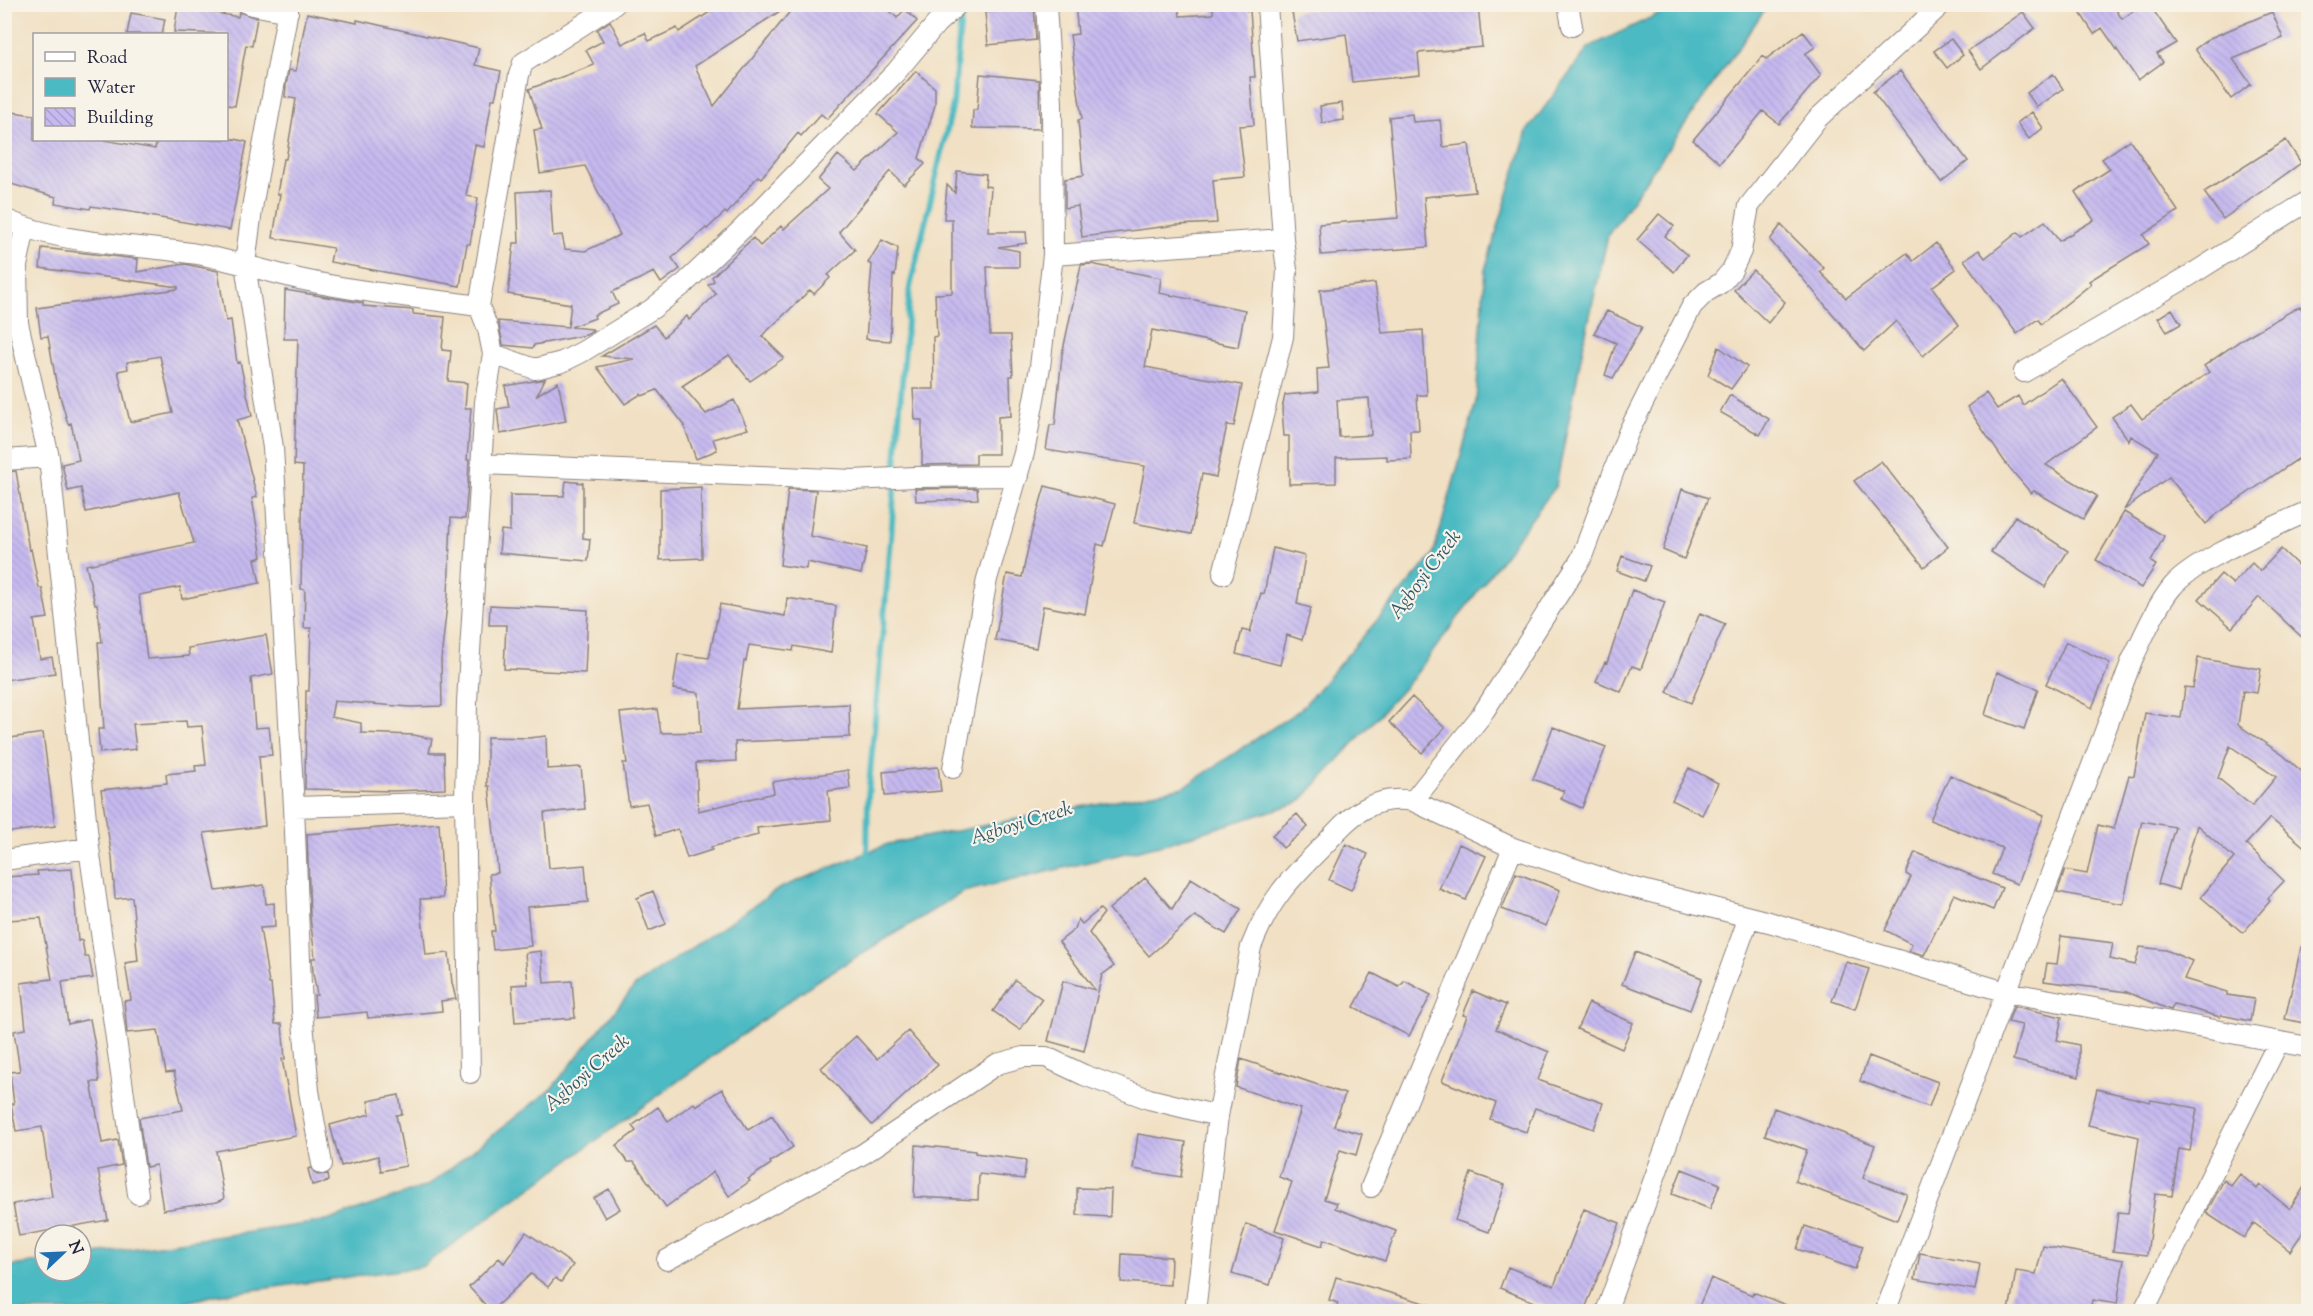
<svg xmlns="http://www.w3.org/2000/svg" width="2313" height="1316" font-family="'Sorts Mill Goudy',serif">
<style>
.water{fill:#4cbac2;stroke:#376e7e;stroke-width:1.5}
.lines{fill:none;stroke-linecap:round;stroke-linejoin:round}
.stream{stroke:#4cbac2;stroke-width:6}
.building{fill:url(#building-back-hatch);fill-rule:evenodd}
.street-casing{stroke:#8a817f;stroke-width:22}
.street{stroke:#fff;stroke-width:20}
.labels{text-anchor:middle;stroke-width:4.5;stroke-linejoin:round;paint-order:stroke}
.water-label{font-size:20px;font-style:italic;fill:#31576a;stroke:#f7f3e8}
</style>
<defs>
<pattern id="building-back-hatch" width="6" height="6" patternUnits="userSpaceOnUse" patternTransform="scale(1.5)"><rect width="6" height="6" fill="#c6b9ef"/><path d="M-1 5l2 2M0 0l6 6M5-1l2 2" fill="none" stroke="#aa9fce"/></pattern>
</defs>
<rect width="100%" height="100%" fill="#f7f3e8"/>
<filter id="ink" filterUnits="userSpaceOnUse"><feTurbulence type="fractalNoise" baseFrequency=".0167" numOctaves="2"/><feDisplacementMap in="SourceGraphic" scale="12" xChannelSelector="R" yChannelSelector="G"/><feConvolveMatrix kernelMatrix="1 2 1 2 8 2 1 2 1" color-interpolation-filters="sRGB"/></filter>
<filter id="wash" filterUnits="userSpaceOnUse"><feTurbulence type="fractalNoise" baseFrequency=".008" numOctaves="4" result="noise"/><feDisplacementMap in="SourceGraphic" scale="24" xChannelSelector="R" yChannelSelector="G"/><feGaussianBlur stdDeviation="1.35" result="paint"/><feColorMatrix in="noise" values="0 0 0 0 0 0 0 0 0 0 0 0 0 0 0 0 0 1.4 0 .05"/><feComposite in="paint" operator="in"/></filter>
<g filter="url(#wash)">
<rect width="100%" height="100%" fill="#f1e0c3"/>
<!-- water -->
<path class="water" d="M1679 4 1768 5 1608 235 1584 342 1556 486 1413 678 1300 802 1168 843 963 892 818 980 421 1267 216 1295 149 1311H5V1267L45 1261V1271H81V1256L327 1221 429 1185 551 1089 635 986 780 888 888 844 1184 787 1301 709 1433 555 1476 402 1485 270 1527 131 1589 47Z"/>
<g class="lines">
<!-- stream -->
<path class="stream" d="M867 860 868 797 891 539 900 405 910 287 953 104 961 16 958 8"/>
</g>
<g id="blocks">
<!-- building -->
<path class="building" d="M722 4H791L695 66 714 106 796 4H883L897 18 905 9 917 21 827 119 821 114 801 136 798 133 761 178 758 176 727 214 725 212 707 229 706 228 672 258 680 269 661 283 654 272 612 292 618 304 594 315 595 318 571 327 592 329 593 331 586 335 534 345 533 348 503 345 498 321 568 327 571 304 508 294 514 243H519L517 192 550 190 553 236 562 235 565 249 585 251 620 235 585 166 540 173 534 130 542 129 529 89 594 65 586 50 603 41 597 30 610 21 622 44 645 33 649 41 677 28 679 32Z
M1000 4H1034L1036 40 988 45 985 12 1001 11Z
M1075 4H1178L1180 16 1213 14V4H1247V11H1250L1255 77H1250L1254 125 1239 126 1245 177 1213 180 1217 223 1177 225 1082 237 1078 206 1065 208V179L1083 176 1078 120 1082 119 1070 35 1078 34Z
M1346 4H1478L1482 47 1418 53 1420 75 1352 82 1346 34 1297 41 1292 12Z
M2089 4H2112L2122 19 2143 4H2149L2176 43 2157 54 2163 62 2138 80 2102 28 2094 34 2079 11Z
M178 6 238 17 239 12 257 18 252 46 246 45 235 106 226 105V34L174 32Z
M2023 12 2035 28 1981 69 1968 51Z
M2272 12 2283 38 2233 59 2251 84 2231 99 2195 49 2210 38Z
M131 13 165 19 162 34H127Z
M307 13 357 23V20L479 48 475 65 501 71 495 99H492L484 147 475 145 466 196 478 198 470 244H467L460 286 330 262 333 248 273 238 280 194H277L283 159H286L296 99 285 97 286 85 289 70 296 71Z
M1803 31 1815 47 1805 54 1821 75 1779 124 1763 111 1720 163 1693 140 1763 56 1766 59Z
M1951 39 1963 55 1947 68 1934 51Z
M916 71 935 88V105L919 158 925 164 904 185 890 171 839 232 855 250 828 275 830 278 814 294 810 290 762 336 784 358 750 381 729 355 682 386 706 414 734 400 748 429 713 439 717 450 696 459 683 423 657 390 642 396 641 394 625 404 597 367 634 359 602 356 654 325 664 337 687 316 689 320 716 294 708 285 714 281 712 277 739 251 753 238 760 246 781 226 784 229 828 189 818 180 838 155 857 171 898 132 878 114Z
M1900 71 1968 161 1941 182 1873 92Z
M980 74 1039 80 1040 129 972 128 973 110H977Z
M2053 74 2063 89 2037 107 2027 93Z
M1342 103 1344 120 1322 123 1320 106Z
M4 111 34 115V140H104L155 149 157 140 235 139 247 142 230 230 143 215 144 214 91 206 90 209 55 203 56 197 4 182Z
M2032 112 2043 128 2029 139 2017 123Z
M1412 114 1413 122 1440 120 1443 147 1469 144 1475 192 1424 197 1428 247 1321 255 1319 224 1398 218 1389 117Z
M2130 140 2178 211 2143 235 2149 244 2089 281 2091 284 2041 324 2038 319 2017 334 1964 260 1979 250 1985 258 2018 232 2022 237 2045 221 2059 241 2094 220 2075 192 2110 169 2102 159Z
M2286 140 2301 163 2223 219 2204 192Z
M957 171 986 174 985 186 991 187 988 232H1026L1027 243 998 247 1019 251V267H987L990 335H1011L1013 376H1010L1011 416 998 417V454H976V464L922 465V420H915L913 389H934L933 337 937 336 935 294 952 293V219H944L947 185 955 193Z
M1659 214 1674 226 1665 236 1687 255 1674 272 1637 240Z
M1781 225 1824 268 1820 272 1846 298 1907 253 1913 261 1936 243 1956 269 1932 287 1959 325 1923 356 1896 321 1864 351 1770 240Z
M882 240 898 248 895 276 893 275 890 341 866 339 872 265 868 263Z
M42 248 138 259 137 272 185 264 218 271 226 321 231 320 237 363 240 362 252 416 237 420 257 497 252 498 262 557 255 559 260 583 182 599 180 587 139 595 147 659 189 656 188 648 266 635 273 674 251 678 255 728 269 727 272 755 259 756 265 826 204 833 216 891 264 885 266 904 274 903 275 927 260 928 269 984H271L275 1024H282L285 1059H282L296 1136 216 1151 224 1199 217 1202 163 1210 156 1165 146 1167 139 1118 183 1110 174 1072 166 1073 158 1030 127 1033 124 1001 131 1000 125 963 138 961 132 897 115 899 112 857 101 790 167 783 166 774 196 771 195 766 206 765 202 726 187 727 186 721 133 724 136 749 100 753 98 729H104L98 642H102L97 604H95L86 565 194 543 179 492 86 512 81 488 68 491 62 464 79 460 71 423 68 424 56 382 48 336 41 337 37 308 178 289V287L40 268ZM160 356 173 413 130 422 118 371 128 369 127 362Z
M1091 264 1161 278 1159 293 1245 310 1238 347 1152 330 1145 367 1242 385 1234 426 1227 425 1216 477 1202 474 1191 534 1134 523 1145 466 1046 450 1050 425H1055L1062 355 1081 265Z
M1753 270 1785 302 1768 323 1734 290Z
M1375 283 1382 333 1423 330 1427 395H1417L1419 430H1410L1411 459 1387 460V456L1336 458V483L1289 484V436H1284L1282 409 1285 395 1318 392 1317 369 1329 368 1320 290ZM1369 398 1371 435 1339 437 1337 400Z
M285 290 363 303V306L413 310V314L445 317 442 350 451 351 448 381 467 383 465 408H471L467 460H469L468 483 465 519 451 518 448 595 441 660 442 706 410 707 334 701 331 717 361 723V733L414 735 432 739 429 753H444L445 789 393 791 305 789 306 691H309L311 628H304L305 590 301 589 303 466 294 465 298 339H284Z
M2300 306 2308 321V452L2217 514 2206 524 2169 477 2124 510 2158 452 2131 436 2129 441 2112 417 2131 404 2142 419 2209 372 2204 366 2244 338Z
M2172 309 2181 324 2167 332 2158 318Z
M1607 311 1642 327 1613 378 1605 375 1616 343 1594 333Z
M1719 347 1747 367 1731 389 1708 375Z
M2061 378 2097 427 2046 465 2097 496 2083 519 2034 491 2031 493 2007 465 1967 407 1986 393 1997 409 2018 396 2023 405Z
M545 379 537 395 558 382 566 421 500 434 497 409 509 407 505 386Z
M1730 395 1769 419 1760 435 1720 412Z
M1881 461 1948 547 1924 567 1854 481Z
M16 471 29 550 31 549 39 588H42L48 618 34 620 40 659 52 657 55 673 4 680V472Z
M566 481 583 483V538L590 539 588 561 499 553 501 530 510 531V495L564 496Z
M1045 486 1115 504 1104 546 1097 544 1085 614 1043 606 1036 648 995 640 1007 574 1022 577 1031 534Z
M701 487 702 558 660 560V489Z
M977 488 978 499 916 501 915 489Z
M788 489 816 490 810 536 867 548 861 574 807 562 806 569 780 565Z
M1682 489 1708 498 1684 559 1663 550Z
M2124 512 2164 536 2151 562 2156 565 2141 588 2096 560Z
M2015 516 2068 551 2045 587 1991 552Z
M1273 548 1305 556 1297 604 1311 608 1302 640 1287 635 1280 665 1236 654 1242 630 1250 632 1261 593 1264 594Z
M2281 549 2308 575V643L2259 597 2232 628 2199 599 2221 574 2233 584 2252 563 2260 571Z
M1622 556 1650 566 1644 581 1617 571Z
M1632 590 1665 602 1641 669 1632 666 1621 692 1596 681 1605 662 1607 663Z
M787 598 836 606 831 653 794 646 793 651 749 645 746 661H744L737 709 849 704 850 737 735 742 736 761 696 763 698 811 774 793 772 782 848 770 850 788 828 791 831 820 757 828 758 835 711 847 712 850 687 858 678 829 656 836 647 803 629 806 623 763H627L620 713 657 709 661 733 701 732 699 693 673 689 678 654 709 658 720 604 785 616Z
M490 605 588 610 585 673 504 669 506 625H489Z
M1700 613 1725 624 1691 703 1667 692Z
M2066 642 2110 663 2092 708 2046 684Z
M2198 658 2261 669 2257 693 2243 691 2238 725 2283 755 2308 777V850L2270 818 2246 844 2284 881 2268 898 2270 901 2243 933 2201 897 2234 858 2197 825 2179 890 2158 884 2175 827 2142 821 2123 904 2057 892 2065 870 2087 874 2098 825 2114 829 2129 775 2134 776 2145 713 2181 718 2185 687 2193 688ZM2230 746 2276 777 2252 806 2218 778Z
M1997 672 2038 689 2024 729 1985 715Z
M1412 697 1445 728 1422 753 1389 722Z
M1553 727 1606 747 1582 808 1561 799 1564 791 1533 779Z
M43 733 55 826 4 833V739Z
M546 736 547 769 581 767 585 809 544 813 549 868 585 865 588 902 527 907 531 946 493 950 491 931H495L489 874 498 873 489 786H487V737L528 738Z
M938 767 941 791 885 796 883 772Z
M1689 768 1718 783 1702 815 1672 800Z
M1950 775 2044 815 2017 884 1992 874 2002 848 1930 820Z
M1297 814 1308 827 1283 848 1272 835Z
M439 823 443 898 420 899 426 955 449 953 452 983 456 999 441 1001 442 1011 368 1018 367 1012 316 1017 314 995H317L313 973 312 958H315L310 917 307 834Z
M1346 844 1368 854 1351 890 1329 880Z
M1459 844 1486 856 1466 900 1439 889Z
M1915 852 2002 888 1993 910 1954 894 1924 955 1909 951 1912 944 1885 930 1911 877 1906 874Z
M72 869 78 941 82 940 85 957H89L93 978 62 982 68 1024 90 1019 96 1051 99 1082H91L102 1143 118 1140 122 1165 98 1170 108 1220 19 1236 13 1204 52 1197 42 1127 16 1131 11 1104H14L10 1072 20 1071 14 1031 26 1029 21 983 52 979 41 918 7 920 4 877 38 875 37 871Z
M1516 873 1560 890 1546 926 1502 909Z
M1145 878 1172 909 1191 878 1241 909 1226 934 1195 916 1149 956 1109 909Z
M653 891 666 924 649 931 637 898Z
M1100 909 1104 913 1089 933 1114 966 1102 975 1084 1051 1048 1041 1063 981 1095 990 1059 942 1075 929 1078 919 1082 924Z
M2061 936 2113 943 2110 959 2135 965 2140 947 2166 950 2192 961 2184 979 2227 992V995L2254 999 2250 1021 2221 1015 2220 1017 2174 1004 2171 1010 2168 1009 2127 992 2044 981 2047 963 2057 964Z
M2301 947 2308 948V1024L2285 1019Z
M541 951 544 983 572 981 575 1018 515 1022 512 985 528 984 525 953Z
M1635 952 1702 978 1690 1010 1622 984Z
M1846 962 1869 969 1855 1009 1832 1001Z
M1372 973 1399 987 1405 981 1431 995 1409 1036 1354 1007Z
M1015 980 1042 999 1020 1030 993 1011Z
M1473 991 1506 1005 1496 1029 1549 1052 1538 1080 1603 1103 1594 1129 1535 1108 1526 1132 1490 1119 1496 1103 1442 1081 1467 1016 1463 1015Z
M1589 1003 1633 1023 1622 1049 1577 1029Z
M2014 1006 2062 1017 2057 1040 2079 1045V1077L2013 1060 2022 1025 2008 1022Z
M908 1031 938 1065 872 1125 821 1068 856 1036 877 1059Z
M1869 1056 1938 1082 1929 1107 1860 1081Z
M1241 1059 1345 1094 1334 1126 1362 1134 1356 1155 1340 1150 1324 1199 1337 1203 1335 1208 1396 1231 1385 1261 1324 1239 1322 1246 1275 1230 1292 1182 1279 1177 1301 1109 1236 1087Z
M722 1089 748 1130 772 1115 793 1147 770 1162 771 1164 748 1179 750 1181 729 1196 713 1172 666 1207 634 1162H628L616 1146 636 1131 632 1126 658 1107 668 1121 694 1103 696 1106Z
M2097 1089 2150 1102 2151 1100 2197 1108 2190 1151 2179 1149 2172 1196 2155 1194 2147 1255 2113 1251 2118 1212 2128 1213 2139 1137 2088 1125Z
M399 1095 402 1114 396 1115 406 1166 381 1171 378 1156 341 1166 330 1125 370 1114 368 1101Z
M1774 1108 1875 1145 1863 1178 1907 1194 1897 1220 1795 1181 1807 1150 1765 1135Z
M1138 1134 1186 1142 1181 1177 1133 1169Z
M916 1145 975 1151V1153L1026 1160 1024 1179 979 1174 978 1200 914 1197Z
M311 1168 317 1175 328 1174 329 1181 312 1185 308 1169Z
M1682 1169 1720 1184 1710 1209 1672 1194Z
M1471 1173 1505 1185 1489 1232 1455 1220Z
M2240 1174 2257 1189 2260 1185 2290 1209 2308 1181V1225L2290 1251 2254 1223 2244 1238 2206 1213 2224 1180 2231 1186Z
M1077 1188 1111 1189 1110 1217 1077 1215Z
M609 1189 620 1209 605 1218 594 1198Z
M1584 1209 1620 1223 1584 1311H1563L1546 1307 1500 1288 1508 1267 1554 1286Z
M1246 1224 1284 1238 1270 1285 1232 1274Z
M1805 1226 1863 1246 1855 1269 1797 1249Z
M526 1232 573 1265 561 1282 555 1278 548 1287 531 1274 491 1311 469 1287 499 1258 504 1263Z
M2043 1246 2124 1260 2117 1304 2092 1300 2090 1311H2009L2016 1271 2036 1274Z
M1920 1253 1980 1264 1975 1290 1915 1279Z
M1122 1254 1171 1257 1170 1285 1121 1282Z
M1336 1277 1438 1307 1437 1311H1335L1338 1303 1329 1300Z
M1711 1278 1752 1295 1753 1292 1801 1311H1697Z"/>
</g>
</g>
<g filter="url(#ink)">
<use href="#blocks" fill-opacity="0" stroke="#8a817f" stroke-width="1.5"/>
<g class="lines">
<!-- street casing -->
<g class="street-casing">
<path id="street" d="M248 4 288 12
M289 4 253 202 245 264 273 448 294 807 302 1010 309 1091 322 1164
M1568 4 1572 26
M4 219C62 245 135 244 197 254 231 260 264 271 299 279 358 292 419 298 479 306
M25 228 17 266 18 323 49 457 89 848 138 1194
M1053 255 1283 239
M493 354 535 369 562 362 582 352 652 309 684 284 741 230 896 72 937 23 958 4
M2024 372 2189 276 2308 201
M4 460 49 457
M483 464 853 480 915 477 1018 476
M1223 574 1283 337 1287 270 1283 239 1267 4
M953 768 987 579 1024 453 1040 367 1053 255 1052 103 1046 4
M1413 801 1513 848 1623 885 1769 922 2006 992 2308 1047
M294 807 465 802
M4 860 89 848
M470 1073 465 802 467 702 485 402 493 354 488 329 479 306 519 75 523 63 615 4
M1371 1187 1513 848
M667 1260 863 1154 997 1064 1023 1057H1046L1084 1075 1149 1099 1218 1116
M1195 1312 1218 1116 1251 947C1270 898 1290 879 1326 843 1337 831 1349 817 1364 809 1379 800 1396 798 1413 801L1481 716 1581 559 1628 433 1667 355 1692 306 1706 292 1721 283 1732 270 1741 251 1749 206 1817 119 1942 4
M1606 1312 1749 917
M1885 1312 2132 660C2144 636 2155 608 2172 587 2196 559 2273 528 2308 511
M2143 1312 2278 1043"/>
</g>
<!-- street -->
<use href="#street" class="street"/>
</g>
</g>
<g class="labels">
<!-- water labels -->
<g class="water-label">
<text transform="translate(1424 574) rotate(-53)" y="7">Agboyi Creek</text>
<text transform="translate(1021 822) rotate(-17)" y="7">Agboyi Creek</text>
<text transform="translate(586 1072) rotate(-41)" y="7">Agboyi Creek</text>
</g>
</g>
<!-- margin -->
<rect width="2313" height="1316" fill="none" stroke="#f7f3e8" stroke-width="24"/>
<!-- legend -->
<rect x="33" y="33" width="195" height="108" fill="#f7f3e8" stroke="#a29fa3" stroke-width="1.5"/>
<rect x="45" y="52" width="30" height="9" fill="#ffffff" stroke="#a29fa3" stroke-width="1.5"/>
<text x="87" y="63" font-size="18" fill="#22223b">Road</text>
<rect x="45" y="78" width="30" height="18" fill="#4cbac2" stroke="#a29fa3" stroke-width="1.5"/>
<text x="87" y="93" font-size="18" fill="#22223b">Water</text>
<rect x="45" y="108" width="30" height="18" fill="url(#building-back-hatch)" stroke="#a29fa3" stroke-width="1.5"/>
<text x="87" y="123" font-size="18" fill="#22223b">Building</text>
<!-- north arrow -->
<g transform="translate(63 1253) rotate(67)"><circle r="28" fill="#f7f3e8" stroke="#a29fa3" stroke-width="1.5"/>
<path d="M0-4.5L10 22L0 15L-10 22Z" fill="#1f6fb2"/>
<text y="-9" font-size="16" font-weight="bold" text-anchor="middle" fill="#22223b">N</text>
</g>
</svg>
